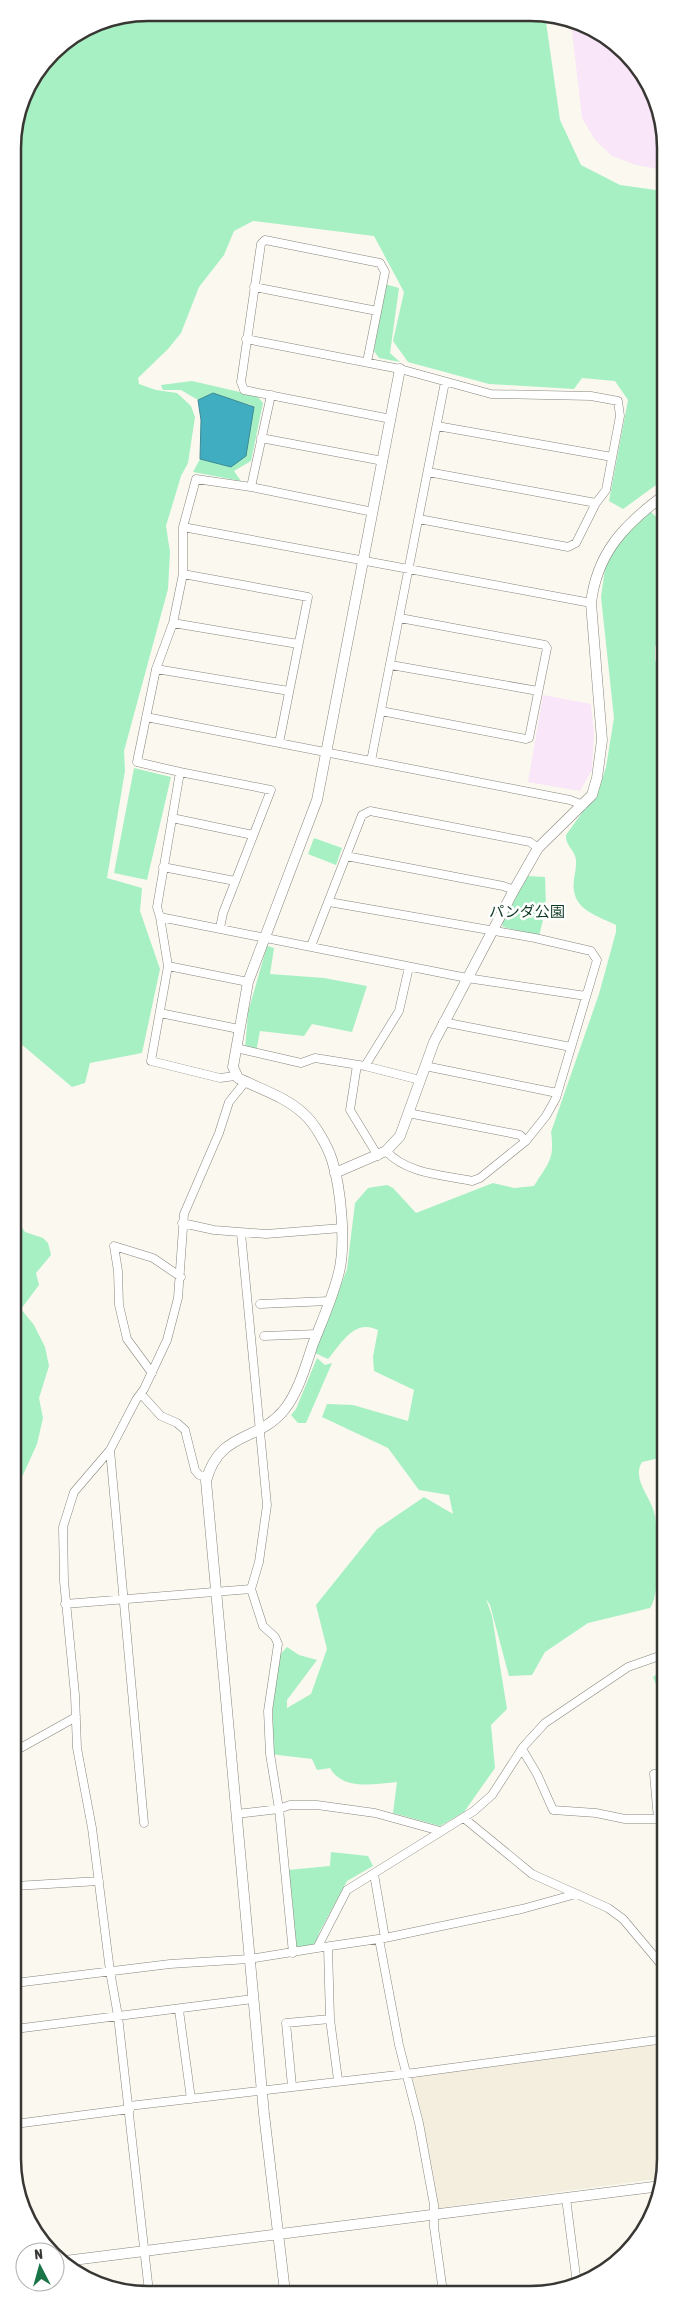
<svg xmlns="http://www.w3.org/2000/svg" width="678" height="2307" font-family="'Asap Condensed','Noto Sans JP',sans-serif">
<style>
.built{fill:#f3eede}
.education{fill:#f9e7f9}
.green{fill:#a7f0c3}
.water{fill:#40adc0;stroke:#3e8a96}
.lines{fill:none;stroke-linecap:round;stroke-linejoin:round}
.minor-casing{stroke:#87857d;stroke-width:9}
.tertiary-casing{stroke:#87857d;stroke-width:11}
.minor{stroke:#fff;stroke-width:8}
.tertiary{stroke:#fff;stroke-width:10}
.labels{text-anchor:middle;stroke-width:5;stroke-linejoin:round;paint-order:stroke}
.park-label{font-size:15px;fill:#0e3a24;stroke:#fff}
.rim{fill:none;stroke:#383734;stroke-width:2.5}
</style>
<rect width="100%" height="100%" fill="#faf8ef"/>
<!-- built -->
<path class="built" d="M665 2042V2167L663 2178 440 2208 437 2207 421 2113 412 2078Z"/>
<!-- education -->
<path class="education" d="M571 23 626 52 663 122V170L636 165 612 156 595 140 582 118Z
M543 695 591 704 594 734 592 770 580 791 528 782Z"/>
<!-- green -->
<path class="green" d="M148 13 545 15 560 120 581 165 620 185 663 191V480L623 509 609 501 628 400 615 381 582 378 574 389 489 384 408 362 393 341 404 292 374 236 253 221 234 231 224 255 199 287 181 333 168 349 138 378 139 384 156 390 177 393 191 406 195 417 188 463 181 476 166 526 170 552 168 589 124 751 125 771 107 878 142 888 140 911 160 969 142 1053 90 1063 85 1083 72 1087 14 1038 13 140 23 96 52 52 97 23Z
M385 284 399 288 390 353 400 362 379 358 374 351Z
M192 381 257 396 263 403 251 461 234 471 241 481 193 472 200 459 231 467 251 405 229 400 213 393 198 400 181 390H163L161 385Z
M651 512 663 523 664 624 655 647V660L664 673V1457L642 1462C631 1480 652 1497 655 1516 658 1534 661 1595 650 1608L588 1623 545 1652 532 1675 509 1676 490 1605 486 1599 492 1616 507 1709 491 1725 495 1768 464 1812 440 1826 393 1813 397 1782C375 1784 343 1791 330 1768L317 1770 312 1759 270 1754 276 1659 287 1647 299 1655 317 1660 287 1700V1708L311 1694 327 1649 316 1605 377 1529 424 1497 453 1514 449 1495 419 1490 388 1448 322 1417 327 1404 353 1405 408 1421 414 1390 374 1371 373 1357 378 1330C354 1318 341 1344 328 1359L315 1353 347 1269 355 1203 368 1188 387 1185 393 1188 416 1213 493 1183 514 1188 534 1186C548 1163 555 1160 551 1132L599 994 616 932V925C600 917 577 911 574 891 572 881 577 870 576 860 575 850 565 845 566 835L599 789 606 767 614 718 601 597 606 562 632 525Z
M134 768 171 777 147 880 114 873Z
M314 838 342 848 336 865 308 854Z
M527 876 545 877 546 908 539 936 503 927 502 922Z
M267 946 274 948 270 974 324 978 367 986 352 1032 312 1024 304 1036 260 1031 256 1052 245 1050 248 1012Z
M14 1216 25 1232 43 1238 48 1243 51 1255 36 1273 39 1285 21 1309 34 1325 45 1347 49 1366 39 1398 43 1418 37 1444 22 1477V1497L14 1504Z
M317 1358 325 1365 332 1363 306 1423H298L291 1415 296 1409Z
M665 1668V1707L653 1677Z
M331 1852 368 1856 373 1866 347 1881 319 1933 317 1941 313 1946 295 1947 288 1870 330 1866Z"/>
<!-- water -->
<path class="water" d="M213 393 254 407 246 456 231 467 200 459 201 420 198 400Z"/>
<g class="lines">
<!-- minor casing -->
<g class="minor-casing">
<path id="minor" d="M254 287 377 311
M246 339 400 369 491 394 591 396 618 401 620 416 606 490 596 503 428 472
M367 362 385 272 380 263 265 240 261 244 241 382 244 390 391 419
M437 426 612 457
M261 438 383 461
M251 487 271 395
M373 512 251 487 196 479 183 527V574L173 623 156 669 137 762 180 772 157 907 160 917 467 978 586 996
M419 519 568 547 576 543 596 503
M183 527 591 603
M183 574 308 597 279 743
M173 623 298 644
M391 665 538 691
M156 669 289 691
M381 711 526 739 529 738 547 648 545 645 400 618
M146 717 570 800 583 805
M371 761 445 382
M180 772 271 790 223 913 220 928
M172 818 253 835
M346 856 503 886 514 890
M163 867 235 881
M329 902 535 938 591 951 597 960 556 1098 546 1116 526 1141 520 1135 408 1113
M160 917 168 966 151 1061 220 1078 235 1076
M311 946 362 815 370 811 530 842 538 848
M168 966 248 982
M160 1013 239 1029
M443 1022 571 1047
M236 1048 301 1063 315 1058 365 1066 420 1080
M357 1065 350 1110 378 1156
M365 1066 399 1011 409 967
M425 1066 557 1093
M386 1151C407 1174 443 1175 472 1181L480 1178 526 1141
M182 1223 214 1230 266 1234 342 1228
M241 1233 267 1505 259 1562 251 1589 263 1626 275 1637 278 1644 268 1711 270 1754 279 1809 293 1953
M260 1304 329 1301
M264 1336 317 1334
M152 1373 127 1339 119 1305 118 1271 114 1246 153 1258 181 1277
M141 1394 161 1416 177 1423 185 1430 195 1470 199 1475 207 1477
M110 1450 144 1823
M65 1604 251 1589
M522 1749 537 1774 553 1810 596 1813 625 1819H658L654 1774 665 1772
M15 1751 76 1717
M236 1814 279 1809 290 1805H317L375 1813 440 1831
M465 1819 532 1874 608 1908 623 1919 665 1969
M374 1874 385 1938
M15 1886 99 1881
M379 1939 399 2045 419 2123 434 2205V2227L443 2292
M328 1947 330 2019 338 2080
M317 1948 385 1938 522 1909 576 1894
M15 1983 170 1964 249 1959 317 1948 347 1890 474 1811 492 1795 523 1747 545 1723 628 1667 665 1654
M179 2010 191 2099
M15 2029 253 1999
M292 2086 286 2023 330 2019
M129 2106 406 2074 665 2039
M15 2124 130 2109
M566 2198 577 2284
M149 2292 118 2016 110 1971 92 1828 77 1748 75 1695 64 1581 63 1527 74 1492 110 1450 136 1400 144 1389 167 1340 178 1298 184 1214 219 1133 229 1102 246 1081"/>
</g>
<!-- tertiary casing -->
<g class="tertiary-casing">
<path id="tertiary" d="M335 1173 386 1151 400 1136 434 1042 514 890 538 848 592 795 597 778 602 740 591 603C597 553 624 525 663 496
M65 2261 661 2186
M285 2292 264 2114 206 1481C220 1430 257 1443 284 1410 298 1393 306 1365 313 1344 322 1321 333 1297 339 1272 346 1244 341 1188 332 1160 327 1145 315 1124 304 1114 286 1097 260 1089 238 1078L233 1067 248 982 317 800 400 369"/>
</g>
<!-- minor -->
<use href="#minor" class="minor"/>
<!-- tertiary -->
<use href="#tertiary" class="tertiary"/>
</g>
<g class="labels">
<!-- park labels -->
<g class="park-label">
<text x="527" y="917">パンダ公園</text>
</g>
</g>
<!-- crop -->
<path d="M0 0H678V2307H0ZM148 21H530A127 127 0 0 1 657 148V2159A127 127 0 0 1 530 2286H148A127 127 0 0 1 21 2159V148A127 127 0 0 1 148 21Z" fill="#fff" fill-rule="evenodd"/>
<path class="rim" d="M148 21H530A127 127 0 0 1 657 148V2159A127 127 0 0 1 530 2286H148A127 127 0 0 1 21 2159V148A127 127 0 0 1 148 21Z"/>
<!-- north arrow -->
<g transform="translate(40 2267) rotate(354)"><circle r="24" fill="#ffffff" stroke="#afafae"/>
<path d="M0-4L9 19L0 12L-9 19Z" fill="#1a7448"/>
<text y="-8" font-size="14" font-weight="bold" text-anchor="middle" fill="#383734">N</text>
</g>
</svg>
